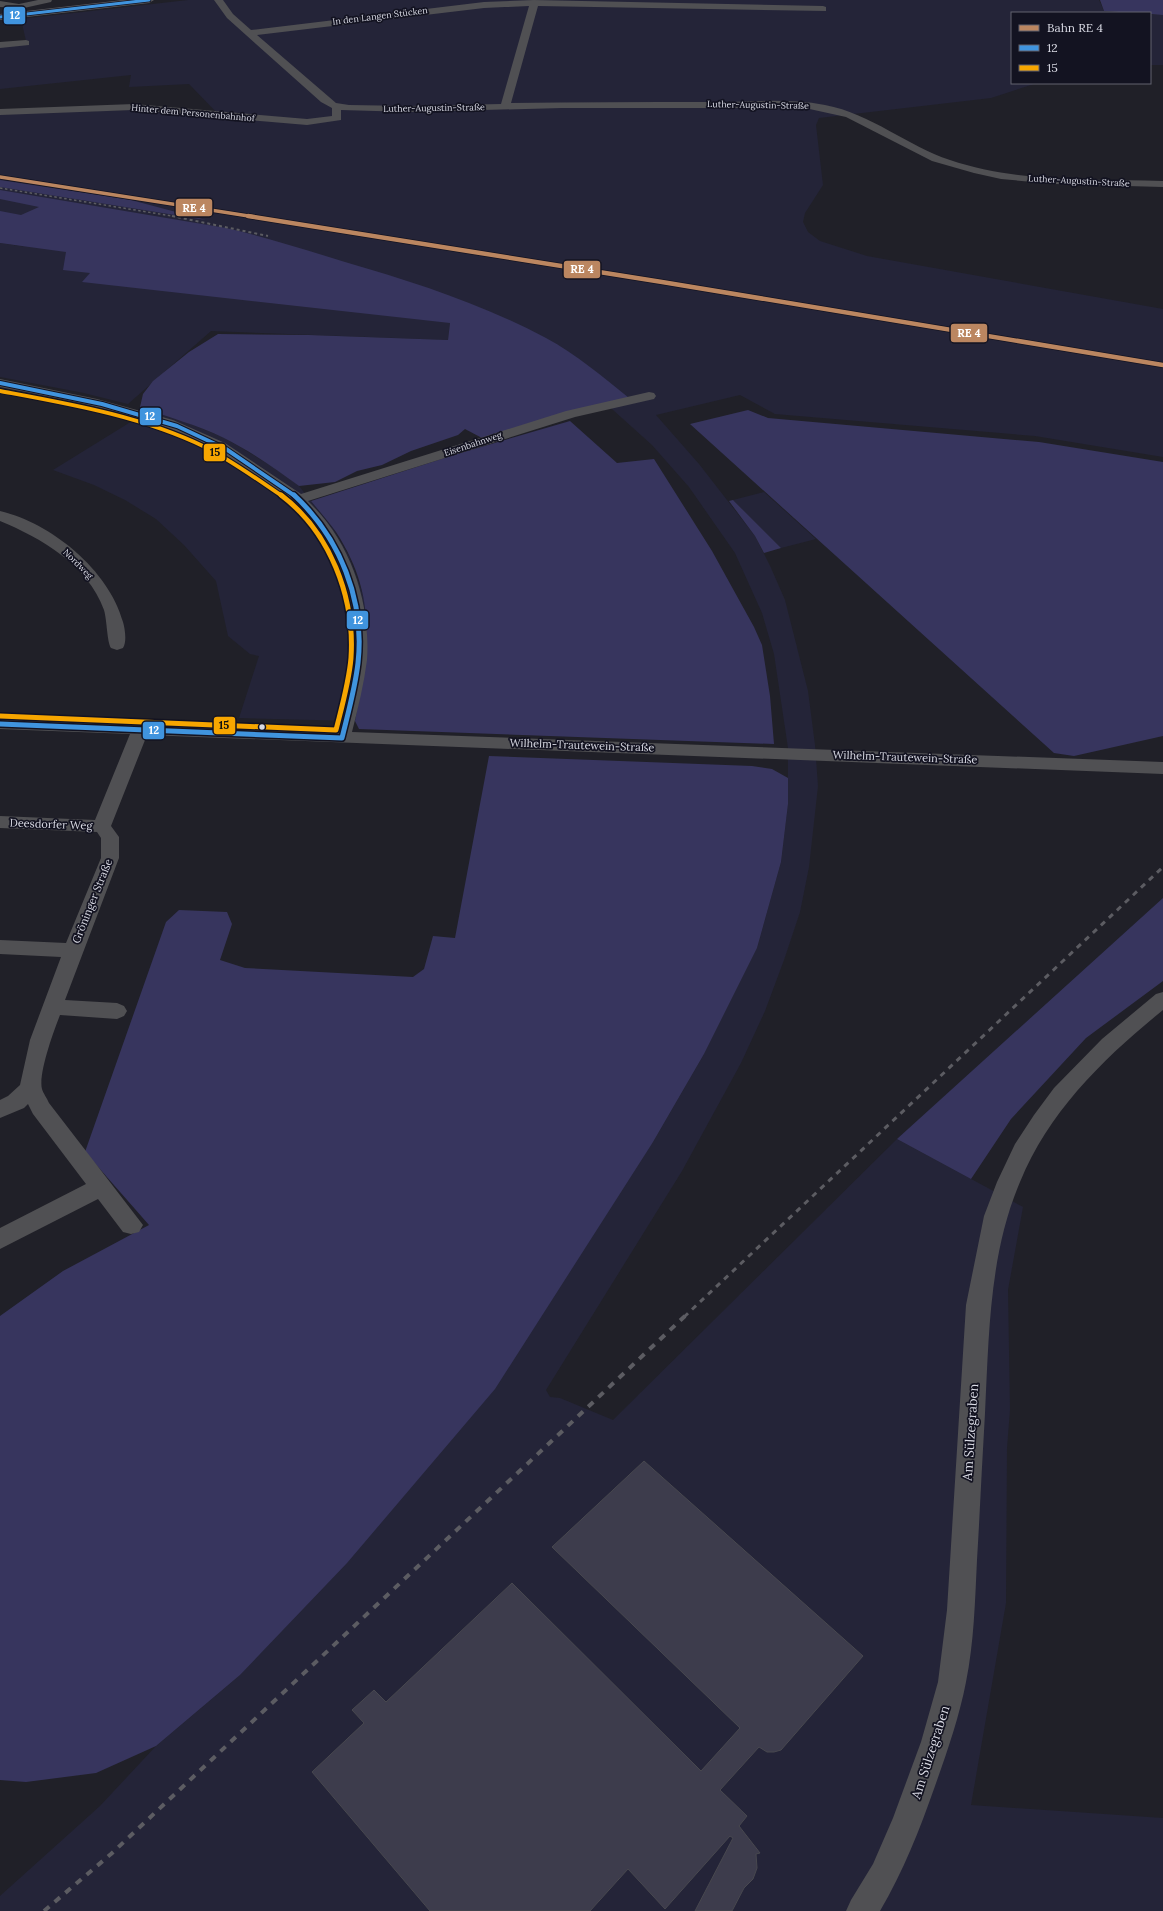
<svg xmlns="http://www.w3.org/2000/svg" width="1163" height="1911" font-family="Lora,serif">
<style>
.built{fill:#242438}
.green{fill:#37355e}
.building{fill:#3d3c4c;stroke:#48484f}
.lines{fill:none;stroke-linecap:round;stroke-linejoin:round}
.minor{fill:#505053;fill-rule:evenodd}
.major{fill:#5b5b5f;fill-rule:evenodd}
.rail-far3{stroke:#5c5c62;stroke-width:1.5;stroke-dasharray:2.5 2.5;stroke-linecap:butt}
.rail-far2{stroke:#5c5c62;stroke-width:2;stroke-dasharray:3 3;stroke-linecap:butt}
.rail-far1{stroke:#5c5c62;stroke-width:3;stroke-dasharray:5.5 5.5;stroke-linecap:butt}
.rail{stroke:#5c5c62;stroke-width:4;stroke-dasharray:7 7;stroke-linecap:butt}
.bus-1-far2-casing{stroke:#131321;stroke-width:4.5}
.bus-1-far1-casing{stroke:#131321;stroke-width:6}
.bus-1-casing{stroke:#131321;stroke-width:8}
.bus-2-far1-casing{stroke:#131321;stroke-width:6}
.bus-2-casing{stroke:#131321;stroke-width:8}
.bus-1-far2{stroke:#4094de;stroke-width:3}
.bus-1-far1{stroke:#4094de;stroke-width:4}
.bus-1{stroke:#4094de;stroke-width:5}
.bus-2-far1{stroke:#f7a600;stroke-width:4}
.bus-2{stroke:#f7a600;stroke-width:5}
.rail-1-far1-casing{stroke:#131321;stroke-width:5}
.rail-1-casing{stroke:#131321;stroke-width:6}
.rail-1-far1{stroke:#bb8660;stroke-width:3.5}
.rail-1{stroke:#bb8660;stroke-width:4.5}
.bus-dot{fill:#d9dae4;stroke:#131321;stroke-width:1.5}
.labels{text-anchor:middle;stroke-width:3.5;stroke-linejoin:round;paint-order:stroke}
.far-street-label{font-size:9px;fill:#d9dae4;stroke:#131321}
.street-label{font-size:11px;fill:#d9dae4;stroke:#131321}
.near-street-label{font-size:13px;fill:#d9dae4;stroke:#131321}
.line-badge{stroke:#131321;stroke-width:1.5}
.badge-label{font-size:11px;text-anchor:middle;font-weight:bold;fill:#fff}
.pale-badge-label{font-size:11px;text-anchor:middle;font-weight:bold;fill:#111}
</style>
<rect width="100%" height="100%" fill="#202028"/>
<!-- built -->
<path class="built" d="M188 0H1099L1104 11 1119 13H1012V83H1037L991 98 819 118 816 125 823 185 805 213 803 222 808 232 820 241 867 256 1163 309V457L1035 436 775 414 740 395 656 415 699 464 755 536 771 568 785 600 808 691 815 745 818 786 809 867 800 912 784 960 765 1011 741 1063 682 1171 546 1390 550 1397 560 1398 613 1420 897 1139 1023 1207 1008 1290 1010 1410 1007 1448 1006 1603 971 1805 1163 1818V1911H0V1896L100 1806 156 1746 240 1675 653 1142 704 1054 757 948 781 862 788 804V748L774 654 762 613 735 553 689 487 652 445 612 409 570 374 450 324 448 340 211 331 128 404 84 393 0 377V243L27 247 0 242V114L130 110 221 117 189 84 129 87 131 75 0 89V47L26 41 21 19Z
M1150 15H1163V65H1150Z
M150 410 174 417 225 438 275 468 299 486 334 530 349 556 359 583 366 606 368 627 366 666 355 721 239 718 259 656 250 654 228 636 216 581 184 545 156 519 125 500 94 485 53 470Z
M764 492 816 539 781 548 733 500Z"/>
<!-- green -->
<path class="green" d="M1100 0H1163V15L1104 11Z
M0 180 131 200 206 220 0 187Z
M0 190 226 228C266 237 306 250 345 262 414 282 482 304 546 338 576 354 603 377 629 398L482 438 465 429 458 435 411 451 382 465 357 471 335 482 299 486C276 469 250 451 224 438 197 425 168 417 140 407L143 394 153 381 189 352 218 334 309 335 448 340 450 323 82 282 90 273 63 270 66 252 0 243V211L21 215 39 207 0 199Z
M748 410 768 418 1039 442 1163 462V736L1074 756 1054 753 690 424Z
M570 421 617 463 654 459 712 551 754 627 762 645 770 696 774 744 359 729 355 721C369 649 378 597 336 532 328 521 319 511 311 501L457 454Z
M733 500 781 548 764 553 755 536 729 501Z
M489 756 752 766 772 769 788 778V804L781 862 757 948 704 1054 653 1142 495 1389 347 1563 240 1675 156 1746 96 1773 26 1782 0 1780V1316L63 1271 149 1225 85 1152 166 922 179 910 227 912 232 924 220 960 245 968 413 977 424 969 433 936 455 938Z
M1163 898V981L1086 1038 1011 1119 971 1179 897 1139Z"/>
<!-- building -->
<path class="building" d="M644 1461 863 1656 781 1750 774 1752H767L759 1747 720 1790 747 1816 739 1826 760 1853 756 1854 757 1868 753 1879 744 1888 732 1911H695L733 1838 730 1836 665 1909 628 1869 590 1911H430L312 1772 364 1723 352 1710 374 1690 386 1702 512 1583 701 1771 740 1728 552 1547Z"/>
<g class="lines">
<!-- minor -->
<path class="minor" d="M38 0H52L51 2 24 8 0 7V1L19 4Z
M214 0H223L233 14 251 30 484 2 534 0 823 6 826 7V11L538 6 511 103C577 102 643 102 709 102 747 102 787 98 825 105 872 114 907 146 950 160 1018 183 1093 179 1163 181V187L1055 184 1001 179 974 173 932 161 846 117 805 108H562L410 112 341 110V120L307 125 134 110 0 115V109L134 104 307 119 332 116V108L321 102 227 18ZM529 6 501 104 410 106 349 105 336 103 257 35 484 8Z
M26 40 29 41V45L0 48V42Z
M0 379 97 399 173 420 225 443 301 494 566 411 649 392 654 393 656 396 654 399 575 417 308 501C350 541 371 601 367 660 364 684 358 708 352 732L1163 762V774L147 735 111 826 119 837V858L65 1000 117 1003 124 1006 127 1011 124 1016 117 1019 60 1015C54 1030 38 1074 42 1089 43 1093 47 1098 49 1103L143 1225 139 1232 131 1234 123 1232 98 1199 0 1249V1228L86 1184 33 1114 28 1104 24 1108 0 1118V1100L8 1096 20 1085 30 1040 61 957 0 954V940L66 943 101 858V838L97 832 0 828V816L95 820 130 734 0 729V719L335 731C342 704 350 676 351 648 352 602 338 551 307 516 293 501 277 490 260 478 239 464 218 450 195 439 134 411 66 400 0 387Z
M0 511C51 523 109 570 123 622 125 629 127 642 123 648L117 650 111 648C107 642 107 620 104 610 88 565 41 538 0 521Z
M1163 992V1010C1105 1057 1049 1111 1020 1182 989 1255 989 1335 985 1413 982 1462 980 1511 977 1560 975 1601 974 1642 966 1682 959 1718 947 1752 935 1786 920 1829 903 1872 880 1911H846L851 1900 873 1864 893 1818 921 1742 938 1682 947 1610 966 1305 984 1216 997 1182 1015 1144 1034 1115 1054 1088 1102 1039 1156 994Z"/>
<!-- major -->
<path class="major" d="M123 0H154L149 3 0 20V14Z"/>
<!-- rail-far3 -->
<path class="rail-far3" d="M0 188 178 217"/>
<!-- rail-far2 -->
<path class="rail-far2" d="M172 216 268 236"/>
<!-- rail-far1 -->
<path class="rail-far1" d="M684 1317 1163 867"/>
<!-- rail -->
<path class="rail" d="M44 1911 111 1854 685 1316"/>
<!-- bus-1-far2 casing -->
<g class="bus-1-far2-casing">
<path id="bus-1-far2" d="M0 17 149 0"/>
</g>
<!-- bus-1-far1 casing -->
<g class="bus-1-far1-casing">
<path id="bus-1-far1" d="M0 383 102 404 177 426 226 449 295 496"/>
</g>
<!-- bus-1 casing -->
<g class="bus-1-casing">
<path id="bus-1" d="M0 724 342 738C348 713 355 689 358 663 365 600 340 538 294 495"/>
</g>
<!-- bus-2-far1 casing -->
<g class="bus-2-far1-casing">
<path id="bus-2-far1" d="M0 391C70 404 141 416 205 447 232 461 257 479 282 496"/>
</g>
<!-- bus-2 casing -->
<g class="bus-2-casing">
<path id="bus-2" d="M0 716 336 730C342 706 349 682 351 658 355 597 330 532 281 495"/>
</g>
<!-- bus-1-far2 -->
<use href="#bus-1-far2" class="bus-1-far2"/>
<!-- bus-1-far1 -->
<use href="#bus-1-far1" class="bus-1-far1"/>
<!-- bus-1 -->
<use href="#bus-1" class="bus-1"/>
<!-- bus-2-far1 -->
<use href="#bus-2-far1" class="bus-2-far1"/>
<!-- bus-2 -->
<use href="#bus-2" class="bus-2"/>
<!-- rail-1-far1 casing -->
<g class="rail-1-far1-casing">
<path id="rail-1-far1" d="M0 177 255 217"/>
</g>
<!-- rail-1 casing -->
<g class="rail-1-casing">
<path id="rail-1" d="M248 216 662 282 1163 365"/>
</g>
<!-- rail-1-far1 -->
<use href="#rail-1-far1" class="rail-1-far1"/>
<!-- rail-1 -->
<use href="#rail-1" class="rail-1"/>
</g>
<!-- markers -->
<circle class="bus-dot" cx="262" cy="727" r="3.5"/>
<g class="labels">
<!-- far-street labels -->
<g class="far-street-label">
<text transform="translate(380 16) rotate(-7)" y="3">In den Langen Stücken</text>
<text transform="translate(758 105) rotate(1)" y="3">Luther-Augustin-Straße</text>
<text transform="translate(434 108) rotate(-1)" y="3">Luther-Augustin-Straße</text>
<text transform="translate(193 113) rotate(5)" y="3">Hinter dem Personenbahnhof</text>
<text transform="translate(1079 181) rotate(3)" y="3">Luther-Augustin-Straße</text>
<text transform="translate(473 444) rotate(-18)" y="3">Eisenbahnweg</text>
<text transform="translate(78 564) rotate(45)" y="3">Nordweg</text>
</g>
<!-- street labels -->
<g class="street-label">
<text transform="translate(582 745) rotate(2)" y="4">Wilhelm-Trautewein-Straße</text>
<text transform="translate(905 757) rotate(2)" y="4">Wilhelm-Trautewein-Straße</text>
<text transform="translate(51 824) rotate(2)" y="4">Deesdorfer Weg</text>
<text transform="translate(92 901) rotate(-68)" y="4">Gröninger Straße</text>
</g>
<!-- near-street labels -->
<g class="near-street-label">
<text transform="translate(970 1432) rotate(-86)" y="5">Am Sülzegraben</text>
<text transform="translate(930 1752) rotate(-72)" y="5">Am Sülzegraben</text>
</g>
</g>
<g class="line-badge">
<rect x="3" y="6" width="23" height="19" rx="4" fill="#4094de"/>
<rect x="175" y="198" width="38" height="19" rx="4" fill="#bb8660"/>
<rect x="563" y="260" width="38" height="19" rx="4" fill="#bb8660"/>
<rect x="950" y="323" width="38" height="20" rx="4" fill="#bb8660"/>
<rect x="139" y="407" width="23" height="19" rx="4" fill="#4094de"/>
<rect x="203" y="443" width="23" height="19" rx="4" fill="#f7a600"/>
<rect x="346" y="610" width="23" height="20" rx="4" fill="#4094de"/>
<rect x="213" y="716" width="23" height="19" rx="4" fill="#f7a600"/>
<rect x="142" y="721" width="23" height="19" rx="4" fill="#4094de"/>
</g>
<g class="badge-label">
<text x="15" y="19">12</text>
<text x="194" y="212">RE 4</text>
<text x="582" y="273">RE 4</text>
<text x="969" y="337">RE 4</text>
<text x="150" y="420">12</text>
<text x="358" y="624">12</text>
<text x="154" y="734">12</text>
</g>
<g class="pale-badge-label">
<text x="215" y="456">15</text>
<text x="224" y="729">15</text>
</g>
<!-- legend -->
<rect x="1011" y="12" width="140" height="72" fill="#131321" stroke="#62636f"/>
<rect x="1019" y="25" width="20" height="6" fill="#bb8660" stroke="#62636f"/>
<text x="1047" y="32" font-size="12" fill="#d9dae4">Bahn RE 4</text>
<rect x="1019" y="45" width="20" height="6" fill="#4094de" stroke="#62636f"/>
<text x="1047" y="52" font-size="12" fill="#d9dae4">12</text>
<rect x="1019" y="65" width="20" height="6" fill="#f7a600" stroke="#62636f"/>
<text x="1047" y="72" font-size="12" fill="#d9dae4">15</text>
</svg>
